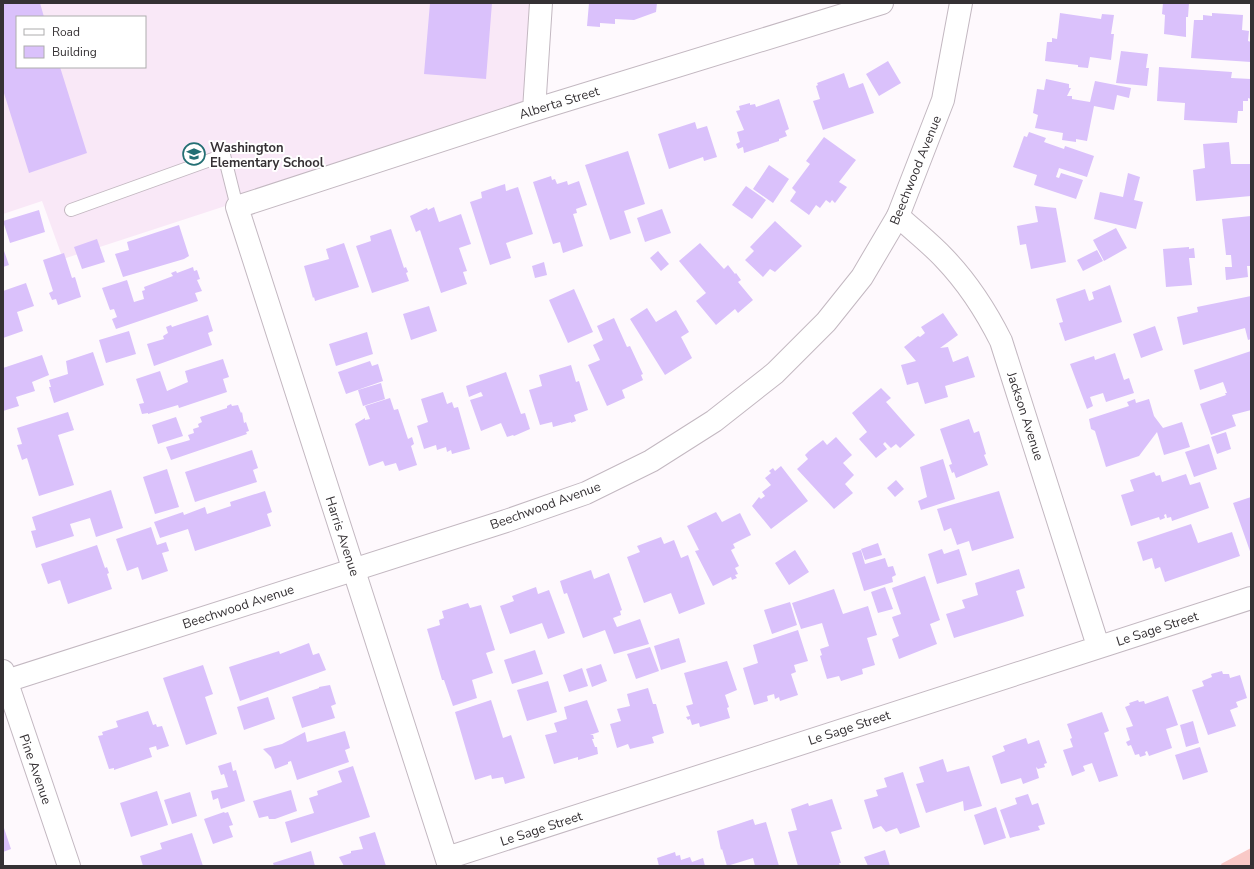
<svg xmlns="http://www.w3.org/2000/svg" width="1254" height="869" font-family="'Nunito Sans',sans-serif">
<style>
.built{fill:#f9e8f7;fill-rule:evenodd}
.green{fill:#f9c9c7}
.building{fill:#dac1fb}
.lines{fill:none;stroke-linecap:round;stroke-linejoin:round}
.service-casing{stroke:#c3b8c1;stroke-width:14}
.minor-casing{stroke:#c3b8c1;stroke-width:24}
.tertiary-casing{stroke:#c3b8c1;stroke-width:24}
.service{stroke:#fff;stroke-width:12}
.minor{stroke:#fff;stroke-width:22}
.tertiary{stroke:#fff;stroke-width:22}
.labels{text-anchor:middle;stroke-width:4;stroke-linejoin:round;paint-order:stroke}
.street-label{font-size:13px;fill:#353134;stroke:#fff}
.poi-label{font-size:13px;font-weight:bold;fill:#353134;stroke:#fff;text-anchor:start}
</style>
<rect width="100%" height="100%" fill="#fef9fd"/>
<!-- built -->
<path class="built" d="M3 3H536L529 107 63 259 42 201 3 214ZM17 17H145V67H17Z"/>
<!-- green -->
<path class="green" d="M1251 848V866H1222L1221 864Z"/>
<!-- building -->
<path class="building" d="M3 3H40L44 17H17V67H60L87 153 29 173 3 90Z
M430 3H492L486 79 424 74Z
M589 3H657L656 12 634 20 615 19V24L600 23V27L587 26Z
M1163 3H1189L1188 17H1186V37L1164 34 1165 15 1162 14Z
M1060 13 1101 19 1102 14 1114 15 1111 34H1114L1111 60 1090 57 1088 68 1078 67V65L1045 61 1047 42H1052V38L1057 39Z
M1212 13 1243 15 1242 30 1249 31 1248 41 1251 42V62L1191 58 1194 20H1203V15L1212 16Z
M1121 51 1148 54 1146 68H1149L1147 86 1116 83Z
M888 61 901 83 879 96 866 74Z
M1159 67 1232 72 1231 78 1251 79V99L1248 98V101H1243V111H1238L1237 123 1184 120 1185 103 1157 101Z
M844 73 849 88 863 83 874 113 823 130 813 101 820 99 816 86 818 85 817 83Z
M1046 79 1069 84V88H1071L1067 96H1072V99L1090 102 1095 81 1131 88 1129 98 1117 95 1114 110 1094 106 1087 141 1076 139V142L1062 140 1063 133 1035 128 1038 115 1033 113 1037 89 1044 90Z
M779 99 789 129 785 131 787 136 779 139V141L744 153 743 147 738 149 736 144 740 142 737 132 744 130 736 111 740 110 739 106 750 103V105L755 104 756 107Z
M695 122 697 129 707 126 717 157 704 161 703 157 669 169 658 134Z
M1029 132 1046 138 1044 142 1064 149 1065 146 1094 156 1087 177 1059 168 1056 177 1059 178 1061 173 1083 180 1076 199 1034 185 1037 175 1013 167 1024 136 1027 137Z
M824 137 856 160 839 182 847 187 835 203 832 200 830 203 826 200 820 208 816 205 809 215 790 201 796 192 792 188 810 164 806 161Z
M1229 142 1231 164H1251V196L1196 201 1193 170 1205 168 1203 144Z
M628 151 645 204 624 211 631 233 610 240 585 165Z
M769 165 789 179 773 203 753 189Z
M1128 173 1140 177 1134 200 1143 202 1136 229 1094 219 1100 192 1123 197Z
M551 176 552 180 555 179 557 184 567 181 568 185 579 181 587 205 576 209 577 213 573 214 583 246 563 253 560 242 553 244 533 182Z
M505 184 506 191 518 187 533 234 506 243 511 258 490 265 470 202 482 198 481 192Z
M746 186 766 200 752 219 732 205Z
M1035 206 1056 208 1066 262 1031 269 1026 244 1020 245 1017 226 1038 222Z
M434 207 439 222 461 214 471 244 459 248 467 271 463 272 467 284 441 293 420 230 416 232 410 216 427 208 428 210Z
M662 209 671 233 645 242 637 218Z
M39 210 45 232 10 243 3 221Z
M1251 216V266H1247L1248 277 1226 280 1225 267H1232L1231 255H1226L1222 219Z
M775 221 802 246 775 272 770 269 763 277 745 260 754 251 750 247Z
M179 225 189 256 184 259 123 277 115 254 129 250 127 242Z
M1116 228 1127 248 1104 261 1093 240Z
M391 229 404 268 406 267 408 272 406 273 409 281 372 293 356 246 371 241 370 236Z
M97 239 105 262 82 269 74 247Z
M344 243 359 287 315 301 314 297 313 298 304 266 329 259 326 249Z
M700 243 724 269 728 265 735 274 736 273 741 280 738 282 753 300 738 313 735 309 716 325 696 301 706 293 679 261Z
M1189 247V249L1194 248 1195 258H1189L1192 285 1166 287 1163 249Z
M3 248 9 265 3 267Z
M1097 250 1103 261 1083 271 1077 260Z
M658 251 669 264 661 271 650 258Z
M64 253 72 278 75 277 81 297 58 305 56 299 52 300 49 293 53 291 43 260Z
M544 262 547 275 535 278 532 266Z
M193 267 194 271 197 270 200 279 197 280 202 291 195 293 198 301 116 329 112 319 117 317 114 309 110 310 102 288 127 280 134 302 144 299 142 291 145 290 144 287 173 276 171 273 176 271 177 273Z
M26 283 34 306 17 312 23 331 3 338V291Z
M1110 285 1122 322 1065 341 1059 323 1063 322 1056 299 1085 289 1089 301 1094 299 1092 292Z
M574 289 593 332 568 343 549 300Z
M1251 296V339L1248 340 1245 328 1183 345 1177 317 1198 312 1197 307Z
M429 306 437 331 411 340 403 314Z
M647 308 656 322 676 310 689 332 681 337 692 358 665 375 630 319Z
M943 313 958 335 940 348 948 347 953 362 968 356 975 377 945 386 948 397 925 404 918 382 907 385 901 365 916 361 904 347 918 336 920 337 925 333 921 327Z
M208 315 213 331 208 333 212 345 154 366 147 344 164 339 163 336 168 333 166 327 171 325 172 327Z
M614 318 627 347 630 346 643 374 641 375 643 380 622 390 625 398 607 406 588 365 600 360 593 345 603 340 597 326Z
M1155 326 1163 350 1141 358 1133 334Z
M129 331 136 354 106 363 99 340Z
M367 332 373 354 336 366 329 344Z
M1251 351V410L1232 415 1236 426 1211 435 1200 404 1226 395 1225 393H1227L1223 382 1200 390 1194 370Z
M93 352 104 385 54 403 49 387H51L49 380 68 374 66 361Z
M1115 353 1124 380 1129 378 1134 393 1106 402 1103 393 1090 397 1093 406 1087 409 1070 364 1094 356 1095 360Z
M42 355 49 375 32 382 35 391 16 397 19 406 3 411V368Z
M223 359 229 377 223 379 227 392 179 408 178 405 148 414V413L142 414 139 404 144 403 136 379 160 371 167 391 188 382 185 371Z
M370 361 372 366 378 364 383 381 346 394 338 372Z
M571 365 576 382 579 381 588 410 574 415 576 421 571 423V422L553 427 552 422 540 425 529 390 542 386 539 375Z
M506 372 521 414 525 413 530 429 514 436 513 435 507 437 501 423 481 431 470 400 483 396 481 392 469 397 466 386Z
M381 383 385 399 363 406 358 390Z
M881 388 891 398 886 402 915 435 900 448 896 444 891 448 885 442 883 444 887 449 876 458 859 439 867 432 852 413Z
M443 392 447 404 452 402 454 408 458 407 470 449 452 454 451 450 447 452 446 447 437 450 436 445 424 449 417 426 428 422 421 399Z
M390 398 394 410 398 409 408 439 412 437 414 444 411 446 417 465 399 471 396 463 385 466 383 461 369 466 355 424 365 418V420L370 419 365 406Z
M1135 399 1136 403 1149 399 1154 416 1163 428 1182 422 1190 447 1164 455 1157 432 1139 456 1106 467 1095 431 1091 429 1089 419 1129 406 1127 402Z
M231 404 232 406 238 405 241 413 242 412 244 423 246 422 249 431 246 432 247 434 171 460 166 447 190 440 188 435 194 433 193 429 199 427 198 424 202 422 200 417 227 408V406Z
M68 412 74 430 58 435 74 485 39 496 27 458 22 460 17 445 22 444 17 428Z
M176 417 183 436 158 444 152 425Z
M969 419 974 433 979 431 986 454 984 455 988 465 956 478 954 472 952 473 949 465 952 464 940 429Z
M1226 432 1231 449 1217 454 1211 437Z
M836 437 852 455 843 463 854 475 845 484 853 493 834 509 797 469 808 459 805 455 809 451 823 440 827 445Z
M1209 444 1217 469 1194 477 1185 452Z
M252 450 258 468 253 470 257 482 195 502 185 472Z
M943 459 955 499 921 510 918 501 927 497 920 467Z
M781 466 808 501 771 529 752 506 759 497 761 499 765 496 762 492 771 485 765 478 771 473 769 471 773 468 775 471Z
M167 469 179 507 155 514 143 477Z
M1154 472 1156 476 1160 475 1162 482 1186 474 1190 485 1200 482 1209 508 1172 521 1171 517 1167 518 1166 514 1164 515 1165 518 1160 520 1159 517 1131 526 1121 495 1134 491 1130 480Z
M896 480 904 489 895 497 887 488Z
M111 490 123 528 96 537 90 518 70 524 74 536 36 548 31 531 36 530 32 517Z
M265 491 272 512 267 514 271 526 195 551 188 529 160 538 154 522 183 512 184 515 205 507 207 514 231 506 230 502Z
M999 491 1014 538 972 551 969 541 957 545 951 528 944 531 937 509Z
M1251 497V554L1233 503Z
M716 512 722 522 740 513 751 535 733 544 735 548 731 550 739 566 735 568 738 574 735 575 737 578 732 580 731 577 713 586 695 551 699 550 687 526Z
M1191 524 1198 543 1232 532 1240 556 1165 582 1160 567 1155 569 1152 558 1143 561 1137 542Z
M151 527 157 545 166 542 169 551 162 553 168 571 142 580 138 567 127 571 116 539Z
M661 537 664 544 674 540 681 558 688 555 705 604 679 614 671 593 644 603 627 557 640 552 637 546Z
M878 543 882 555 865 560 861 549Z
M97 545 105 568 107 567 109 573 107 574 112 589 68 604 60 580 48 584 41 564Z
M942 549 944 554 959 549 967 575 937 584 928 554Z
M795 550 809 572 789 585 775 563Z
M861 550 865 564 885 558 888 567 893 566 896 575 892 577 893 582 864 591 852 553Z
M1019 569 1025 588 1016 591 1024 616 954 638 946 614 965 608 962 600 978 595 975 583Z
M591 570 594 579 609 573 622 610 620 611 621 615 613 618 617 627 640 619 649 644 614 654 605 630 583 638 567 593 564 594 560 581Z
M925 576 940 620 930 624 937 644 899 659 892 639 899 636 892 617 901 614 892 588Z
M536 587 538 594 549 590 565 633 548 639 542 623 510 634 500 606 514 601 512 596Z
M885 587 893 609 878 613 871 592Z
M834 589 843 614 868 606 877 635 867 638 875 665 862 669 863 674 841 681 839 676 827 679 820 656 822 655 820 649 829 646 822 623 801 629 792 603Z
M790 602 797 625 772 634 764 610Z
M468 603 470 608 481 605 495 650 486 653 493 673 472 680 477 698 453 706 444 680H442L427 629 440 625 439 620 444 618 442 611Z
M798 630 808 661 794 665 796 672 791 674 798 695 780 701 779 697 775 699 774 694 767 696 768 701 754 705 743 668 758 663 753 645Z
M679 638 686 662 661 670 654 646Z
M309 643 313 655 319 653 326 670 240 701 229 667 279 651 280 654Z
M650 647 659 671 636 679 627 654Z
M535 650 543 674 512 684 504 660Z
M727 661 737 690 725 695 729 707 727 708 730 718 700 727 699 723 692 725 690 719 688 720 686 717 690 716 686 706 693 704 684 673Z
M601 664 607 681 592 687 586 669Z
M203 665 213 694 205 697 217 734 186 745 163 678Z
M582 668 588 686 569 692 563 675Z
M1222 671 1223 674H1229L1230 678 1240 675 1247 698 1236 702 1238 707 1230 710 1236 726 1208 735 1192 690 1204 686 1202 681 1212 677 1211 674Z
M548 681 557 712 527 721 517 690Z
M330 685 336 704 331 706 335 718 302 728 292 697 319 688V687Z
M648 688 653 704H656L664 733 652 737 654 743 630 749 628 744 617 748 610 724 621 721 617 709 630 706 627 694Z
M1168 696 1178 725 1166 729 1172 748 1149 756 1147 751 1145 752 1146 755 1140 757 1139 754 1135 755 1131 745 1128 746 1126 742 1130 740 1126 728 1133 726 1125 707 1130 705 1129 703 1138 700 1139 702 1144 701 1145 704Z
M268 697 275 719 244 730 237 707Z
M491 700 503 738 511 735 525 778 505 784 503 777 492 779 491 775 475 780 455 712Z
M587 700 599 732 590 735H593L594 739H592L595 747H597L598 754 578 760V757L554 764 545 735 557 732 554 723 567 719 564 707Z
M148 711 153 725 156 724 157 727 162 726 169 746 157 750 156 746 149 748 152 757 114 770V768L109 769 98 736 103 735 102 732 118 727 116 721Z
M1102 712 1109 731 1104 733 1118 776 1099 782 1092 763 1083 766 1085 771 1072 776 1063 750 1073 747 1070 739 1072 738 1067 724Z
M1193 721 1199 743 1186 747 1180 725Z
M345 731 350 748 345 750 349 762 297 780 291 761 288 762V764L275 769 271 757 263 749 282 744 305 732 307 742Z
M1026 738 1028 744 1039 740 1047 763 1044 764 1045 767 1038 769 1036 767 1039 778 1023 784 1021 778 1001 784 992 756 1005 751 1003 746Z
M1200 747 1208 772 1183 780 1175 755Z
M943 759 947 772 969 766 982 806 964 811 963 801 926 813 916 784 924 782 919 767Z
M231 762 233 771 236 770 245 801 221 809 218 798 213 800 211 791 228 787 224 774 221 775 218 766Z
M353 766 370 817 291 843 285 822 314 813 309 798 318 795 317 791 342 782 338 771Z
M903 772 920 827 900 834 897 828 886 832 881 826 873 829 864 800 878 796 876 790 887 787 884 778Z
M291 790 297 811 275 819H269L268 816 259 818 253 801Z
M157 791 168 825 131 837 120 803Z
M190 792 197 816 172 824 164 800Z
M1028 794 1032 805 1038 803 1045 824 1038 826 1040 830 1010 838 1000 810 1017 804 1015 798Z
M832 799 842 829 831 832 841 863H839L840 866H798L788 832 797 830 791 809 808 803 809 806Z
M996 807 1006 838 984 845 974 815Z
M224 812 225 813 228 812 233 825 229 826 233 837 213 844 204 819Z
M753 819 755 825 766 822 779 866H755L753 858 727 866 722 849 721 850 717 831Z
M3 828H4L11 849 3 852Z
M375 832 386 866H344L339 857 351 853V851L363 849 359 837Z
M192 833 203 866H143L140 856 162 849 160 843Z
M885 850 890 866H868L864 857Z
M311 851 315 866H274L273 863Z
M675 852 676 856 680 855 681 860 690 857 692 862 703 858 705 866H659L657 858Z"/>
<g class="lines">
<!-- service casing -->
<g class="service-casing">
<path id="service" d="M71 210 224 155 237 207"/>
</g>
<!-- minor casing -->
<g class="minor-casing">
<path id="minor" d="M534 110 541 3
M898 216C913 230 930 243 944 258 968 283 986 311 1001 341L1098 646
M3 671 69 866
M447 858 1251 598
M449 866 237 207 534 110 882 3"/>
</g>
<!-- tertiary casing -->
<g class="tertiary-casing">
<path id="tertiary" d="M3 682 506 521 586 493 651 461 714 421 775 373 826 322 862 277 898 216 943 100 961 3"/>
</g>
<!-- service -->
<use href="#service" class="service"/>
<!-- minor -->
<use href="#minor" class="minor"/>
<!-- tertiary -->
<use href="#tertiary" class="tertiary"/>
</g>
<!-- icons -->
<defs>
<g id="school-ring" transform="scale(1.15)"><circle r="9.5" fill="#fff" stroke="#246f74" stroke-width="1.5"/><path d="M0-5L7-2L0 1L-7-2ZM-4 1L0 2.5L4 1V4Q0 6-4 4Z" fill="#246f74"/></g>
</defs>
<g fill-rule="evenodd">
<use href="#school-ring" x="194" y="154"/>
</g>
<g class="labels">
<!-- street labels -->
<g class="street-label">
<text transform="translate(559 102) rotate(-17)" y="5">Alberta Street</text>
<text transform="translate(915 170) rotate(-68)" y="5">Beechwood Avenue</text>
<text transform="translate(1026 416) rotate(72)" y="5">Jackson Avenue</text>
<text transform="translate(545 505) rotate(-20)" y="5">Beechwood Avenue</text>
<text transform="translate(343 536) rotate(72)" y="5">Harris Avenue</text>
<text transform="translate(238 606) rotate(-18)" y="5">Beechwood Avenue</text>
<text transform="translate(1157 628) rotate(-18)" y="5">Le Sage Street</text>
<text transform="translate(849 727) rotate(-18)" y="5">Le Sage Street</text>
<text transform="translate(36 769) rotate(71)" y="5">Pine Avenue</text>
<text transform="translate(541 828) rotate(-18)" y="5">Le Sage Street</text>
</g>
<!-- poi labels -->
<g class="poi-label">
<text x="210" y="152">Washington<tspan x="210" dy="15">Elementary School</tspan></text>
</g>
</g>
<!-- border -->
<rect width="1254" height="869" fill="none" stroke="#353134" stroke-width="8"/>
<!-- legend -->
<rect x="16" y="16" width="130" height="52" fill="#ffffff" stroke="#aeadae"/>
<rect x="24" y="29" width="20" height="6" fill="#ffffff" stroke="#aeadae"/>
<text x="52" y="36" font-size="12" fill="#353134">Road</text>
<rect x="24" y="46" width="20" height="12" fill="#dac1fb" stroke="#aeadae"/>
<text x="52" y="56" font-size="12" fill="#353134">Building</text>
</svg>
